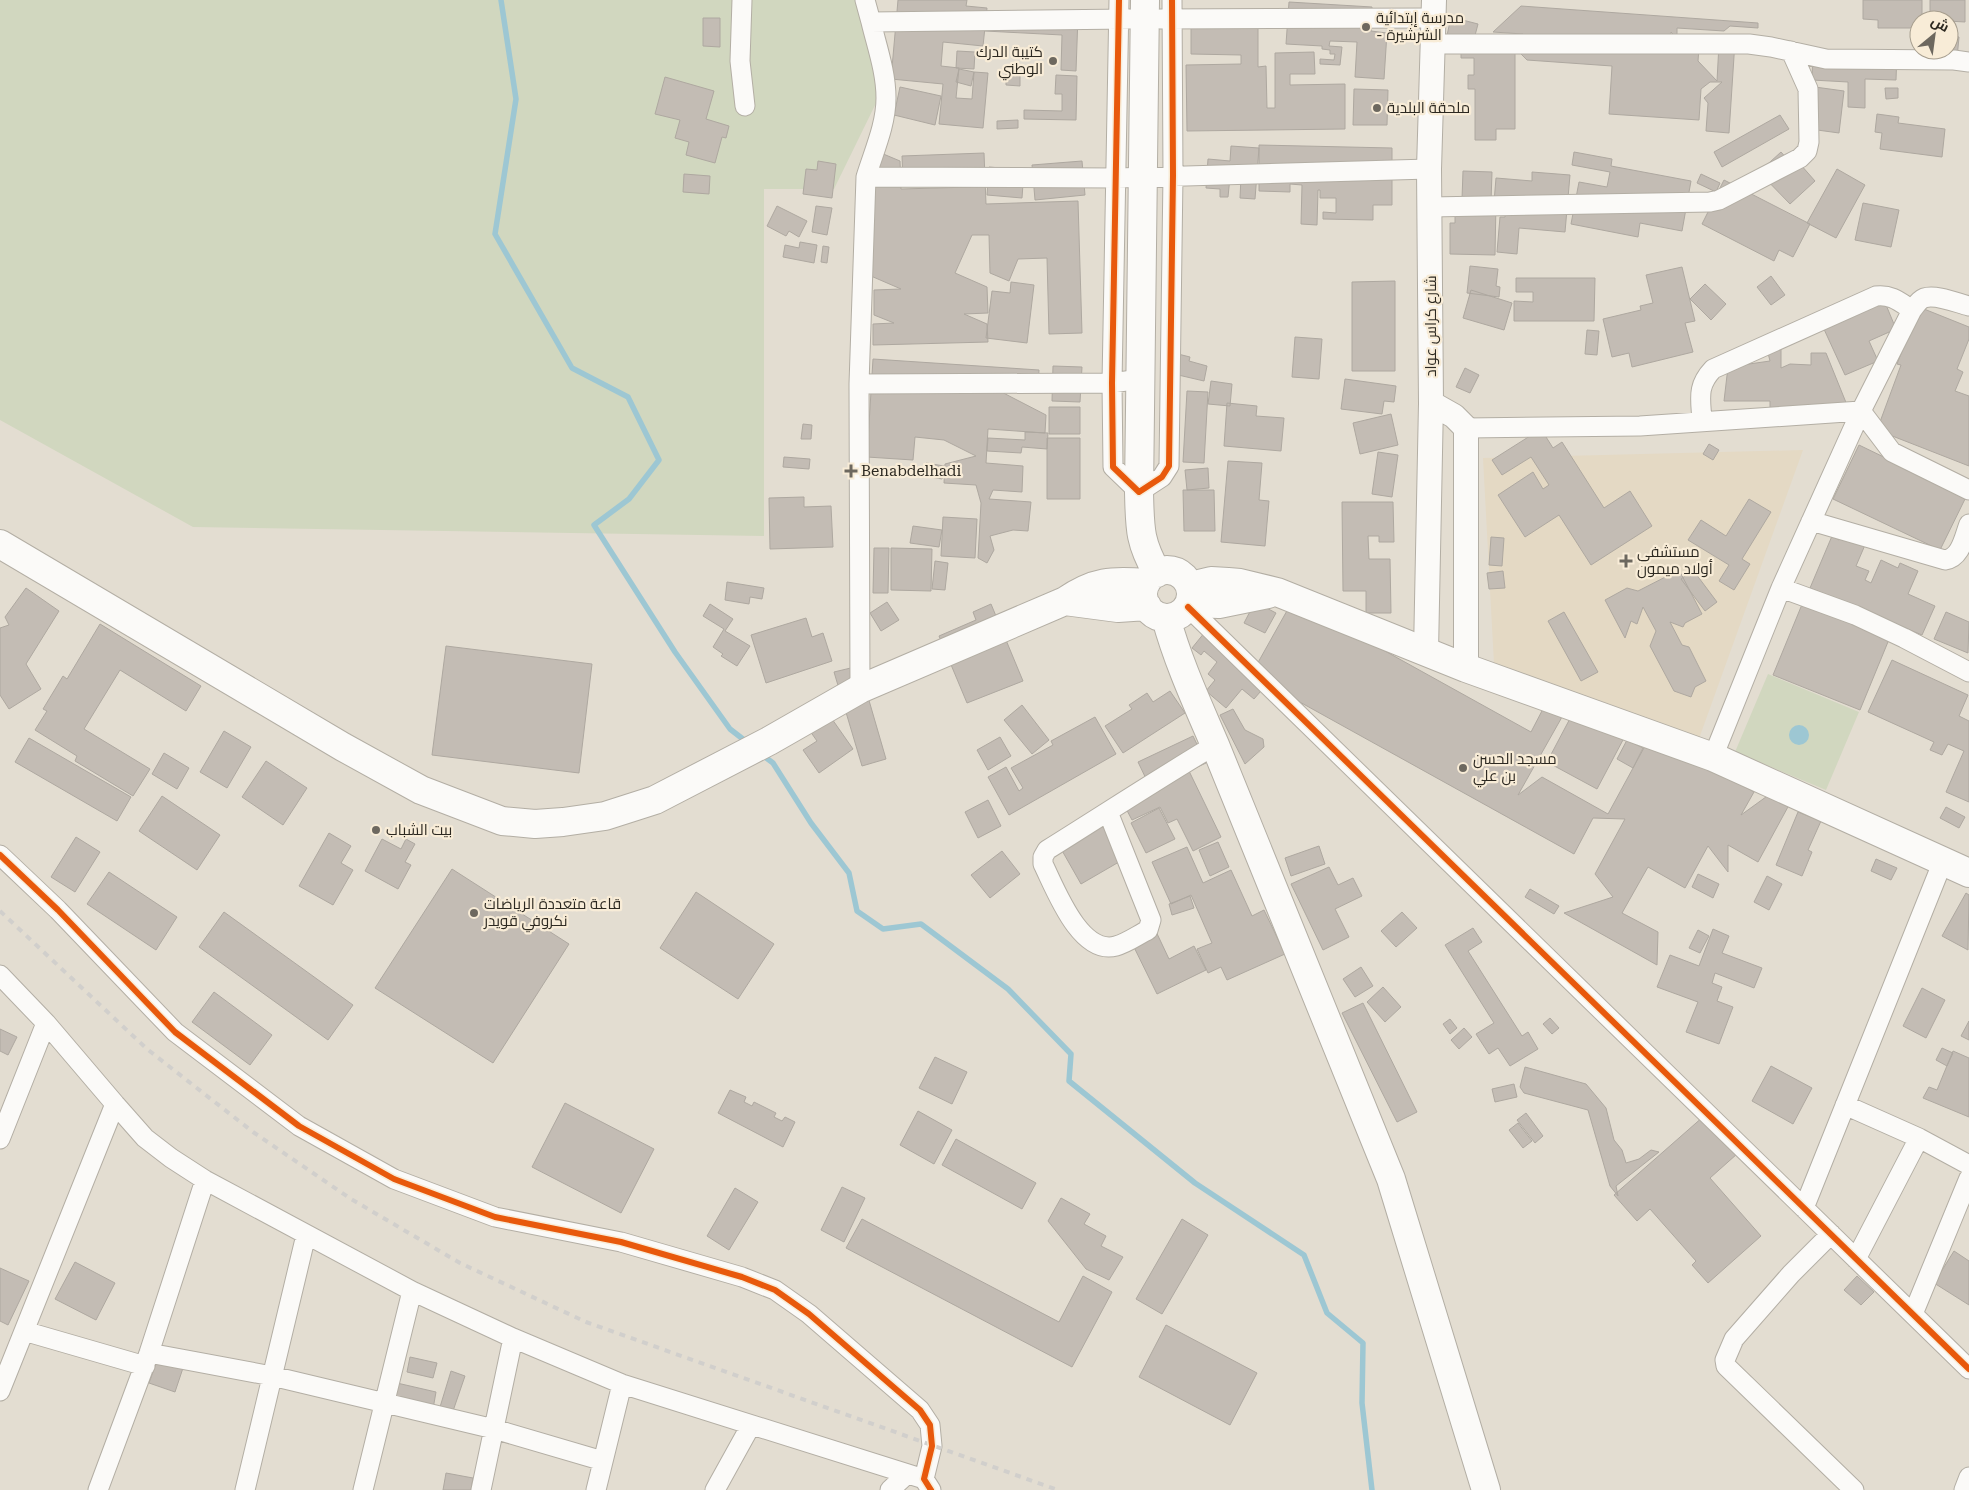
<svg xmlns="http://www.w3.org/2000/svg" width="1969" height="1490" font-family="'Roboto Serif',Cairo,serif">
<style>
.built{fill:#e4d9c4}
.green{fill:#d1d7bf}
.water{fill:#9dc7d3}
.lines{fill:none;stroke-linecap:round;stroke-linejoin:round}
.stream{stroke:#9dc7d3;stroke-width:5.5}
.building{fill:#c3bcb4;stroke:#aea8a0}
.minor-casing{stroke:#b3aea4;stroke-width:21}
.tertiary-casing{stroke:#b3aea4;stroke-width:26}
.primary-casing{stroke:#b3aea4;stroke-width:30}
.minor{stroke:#fbfaf8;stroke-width:19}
.tertiary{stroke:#fbfaf8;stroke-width:24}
.primary{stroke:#fbfaf8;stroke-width:28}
.rail{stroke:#d1cfcc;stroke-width:4;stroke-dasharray:6 6;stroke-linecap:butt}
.cycleway-casing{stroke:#f8ecd7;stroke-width:9}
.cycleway{stroke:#e8590c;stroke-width:6}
.poi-dot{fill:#6d685f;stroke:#f8ecd7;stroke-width:2}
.labels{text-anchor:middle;stroke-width:4.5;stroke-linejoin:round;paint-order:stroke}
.poi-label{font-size:15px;fill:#2d2921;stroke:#f8ecd7;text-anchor:start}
.street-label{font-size:15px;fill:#2d2921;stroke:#f8ecd7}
</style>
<rect width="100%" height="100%" fill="#e3ddd1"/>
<!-- built -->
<path class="built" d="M1803 450 1696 747 1494 664 1483 458Z"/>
<!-- green -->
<path class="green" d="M0 0H865L880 95 834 189H764V536L193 527 0 420Z
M1768 674 1859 712 1826 790 1735 752Z"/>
<!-- water -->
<path class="water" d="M1789 735a10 10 0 1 1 20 0a10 10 0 1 1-20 0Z"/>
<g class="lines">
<!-- stream -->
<path class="stream" d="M501 0 516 99 495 234 572 368 628 397 659 460 629 499 594 525 675 652 730 729 748 743
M761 754 773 763 811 823 849 873 857 911 883 929 921 924 1008 989 1071 1054 1069 1081 1195 1183 1304 1255 1327 1313 1363 1343 1362 1403 1372 1490"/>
</g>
<!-- building -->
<path class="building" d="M898 0H967L966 6 987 8 983 46 943 42 941 66 959 68 956 98 972 99 974 72 988 73 983 128 939 124 943 84 891 79Z
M1863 0H1922V20H1919V28H1878V20L1863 19Z
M1930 0H1965V22L1930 20Z
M1289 2 1372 7 1371 31 1387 33 1384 79 1355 77 1357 42 1330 41 1329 46 1342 47 1340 65 1320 64V59L1334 60 1335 54H1330V50L1322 49V46L1286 44Z
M1521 6 1758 23V28L1730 26 1724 31 1677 28V38L1671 32V46L1699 48 1698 61 1717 81 1719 44 1735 41 1729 133 1706 131 1708 103 1704 98 1722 82H1710L1701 89 1699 120 1609 114 1612 66 1527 60 1521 54 1523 34 1493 32Z
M1191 10 1258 23V67L1266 66 1267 108H1275V53L1314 52 1315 74H1290V85L1345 84V129L1187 131 1186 65 1241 64V55L1191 54Z
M986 11 1078 16 1076 71 1061 70 1062 35 985 31Z
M1451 17 1478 24 1472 47 1446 40Z
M703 18H720V47L703 46Z
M1919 33V50H1949V36L1959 37 1956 69 1916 66Z
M1461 46 1515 47V129H1496V140H1475V89H1468V75H1474V58H1461Z
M1813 49 1897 52 1896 80 1865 79V108L1848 107V82L1812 80Z
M957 51 975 52 974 69 956 68Z
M959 69 974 72 971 86 956 82Z
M1006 72 1020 73V86L1006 85Z
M1056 75 1077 76 1076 120 1024 119V110L1062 111V94H1055Z
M665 77 714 91 706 119 729 126 726 138 722 137 715 163 686 155 689 142 675 138 680 120 655 114Z
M900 87 941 96 935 125 894 115Z
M1815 87 1844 91 1839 133 1810 129Z
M1885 88H1898V98L1886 99Z
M1354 89 1388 90 1387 125H1353Z
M1877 114 1899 117 1898 123 1945 129 1942 157 1880 149 1882 133 1875 132Z
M1780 115 1789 129 1722 167 1714 152Z
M1018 120V128L997 129V121Z
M1259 145 1392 148V205H1373V220L1323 219V212L1336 213V198H1320V190H1318L1317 225 1301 224 1302 185 1290 184V192L1259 191Z
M1231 146 1259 148 1255 199 1240 198 1241 177H1230L1228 197H1220V189L1206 188 1208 159 1230 161Z
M869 148 900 161 901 189 971 187V177L903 179 902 156 984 153 986 204 1078 201 1082 333 1049 334 1047 258 1018 259 1009 281 990 273 989 235H972L955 273 987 287 988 313 964 314 987 324 988 342 873 345V324L894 323 874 315V290L901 289 864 273Z
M1574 152 1612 159 1611 166 1691 181 1682 231 1640 223 1638 237 1571 224 1579 182 1607 187 1610 172 1572 165Z
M1781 152 1788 160 1793 156 1815 181 1790 204 1759 172Z
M818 161 836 164 832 198 803 194 806 169 817 170Z
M1082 161 1085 195 1035 200 1032 165Z
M989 167 1024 170 1022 198 987 195Z
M1837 169 1865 185 1836 238 1807 223Z
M1463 171 1492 172 1491 202H1496L1495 255 1450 254V223H1455V198L1462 199Z
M1532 172 1570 175 1565 232 1519 228 1517 254 1497 252 1500 217H1505L1506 203 1494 202 1496 178 1532 181Z
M684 174 710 176 709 194 683 192Z
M1701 174 1720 183 1716 192 1697 183Z
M1724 180 1810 224 1793 257 1779 250 1774 261 1702 224Z
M1863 203 1899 210 1891 247 1855 240Z
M777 206 807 221 799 237 789 231 786 236 767 226Z
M816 206 832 208 827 235 812 232Z
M800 242 817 245 814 263 783 257 785 245 799 248Z
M823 246 829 247 827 263 821 262Z
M1470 266 1498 269 1496 286 1500 287 1499 297 1467 293Z
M1682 267 1695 321 1685 323 1693 352 1632 367 1629 353 1612 357 1603 319 1641 310 1640 306 1653 303 1646 275Z
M1771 276 1785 295 1771 305 1757 287Z
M1516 278H1595L1594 321H1514V301L1533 302V292H1516Z
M1395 281V371H1352V282Z
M1011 282 1034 285 1027 343 986 338 992 291 1010 293Z
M1705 284 1726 304 1711 320 1690 299Z
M1471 290 1512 303 1504 330 1463 318Z
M1884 300 1896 329 1869 341 1878 361 1845 375 1823 327Z
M1919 307 1969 327V339L1957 369 1963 372 1955 391 1969 396V466L1877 430 1901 365 1897 364Z
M1587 330 1599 331 1597 355 1585 354Z
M1295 337 1322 339 1319 379 1292 377Z
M1776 348 1781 349V368L1790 364 1811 365V353H1826L1847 405 1770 414V401H1724L1728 367 1770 361 1768 353Z
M1178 354 1190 357 1189 361 1207 366 1204 381 1174 374Z
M873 359 1039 370 1038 389 986 384 1046 415 1045 433 988 429 986 463 1023 466 1022 492 993 490 989 499 1031 502 1028 531 1013 530 990 536 994 550 987 563 978 558 981 503 976 485 944 483 945 464 976 456 944 440 915 437 913 460 867 457Z
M1053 366 1082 367 1080 402 1052 401Z
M1465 368 1479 375 1470 393 1456 387Z
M1345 379 1396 386 1394 402 1384 401 1382 414 1341 409Z
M1211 381 1232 384 1230 406 1208 404Z
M1187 391 1208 392 1204 463 1183 462Z
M1227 403 1257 406 1256 416 1284 418 1281 451 1224 446Z
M1049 407H1080V434H1049Z
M1391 414 1398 445 1360 454 1353 423Z
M803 424 812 425 811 439H801Z
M1541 429 1553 448 1562 442 1604 508 1630 491 1652 526 1591 565 1559 515 1525 537 1498 495 1533 472 1543 489 1549 485 1531 457 1502 475 1492 460Z
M1025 432 1048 433 1047 449 1022 447 1021 453 987 451 988 438 1025 440Z
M1047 438H1080V499H1047Z
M1709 444 1719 450 1713 460 1703 454Z
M1859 445 1966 497 1940 550 1833 499Z
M1378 452 1398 455 1392 497 1372 494Z
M784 457 810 459 809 469 783 467Z
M1228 461 1262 463 1259 500 1269 501 1265 546 1221 542Z
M926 463 944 466 942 479 924 476Z
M1208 468 1209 488 1187 490 1185 470Z
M1183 490H1214L1215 531H1184Z
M804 497V507L831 506 833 547 770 549 769 498Z
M1749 499 1771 512 1742 559 1750 564 1734 590 1719 581 1729 565 1688 540 1701 520 1726 536Z
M1342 502H1393L1394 542H1379V536H1368L1369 559H1390L1391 613H1366V591H1343Z
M943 517 977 519 975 558 941 556Z
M913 526 942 530 939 547 910 543Z
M1841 535 1865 545 1856 566 1869 571 1865 580 1871 583 1881 560 1898 568 1900 563 1918 571 1908 594 1935 606 1922 635 1810 588 1832 536 1839 540Z
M1491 537 1504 538 1502 566 1489 565Z
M874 548H889L888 593H873Z
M891 548 932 549 931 591 891 590Z
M935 561 948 563 945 590 932 589Z
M1679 570 1702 614 1685 623 1683 627 1670 622 1682 645 1689 647 1706 681 1695 687 1691 697 1674 691 1650 646 1656 631 1643 607 1637 624 1631 621 1625 638 1605 600 1627 588 1638 591Z
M1693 570 1717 602 1705 611 1681 579Z
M1503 571 1505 588 1489 589 1487 573Z
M727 582 764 588 762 599 750 597 749 604 725 600Z
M26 588 59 611 26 664 41 689 9 709 0 695V628L9 625 5 617Z
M1293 600 1531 732 1544 707 1562 717 1518 795 1542 777 1608 814 1651 735 1754 792 1741 815 1770 794 1789 805 1758 862 1728 845V872L1708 846 1685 888 1648 867 1622 913 1658 932 1657 965 1564 913 1613 897 1595 874 1625 819 1593 818 1574 854 1251 675Z
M887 602 899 620 881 631 870 613Z
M1255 602 1276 613 1265 633 1244 623Z
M1803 602 1890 637 1860 710 1773 675Z
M710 604 733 619 725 631 750 646 737 666 721 656 723 654 713 647 724 629 703 616Z
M991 604 1023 681 967 703 939 636 976 620 973 612Z
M1564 612 1598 672 1581 681 1548 621Z
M1946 612 1969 622 1968 653 1934 639Z
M806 618 812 637 823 633 832 661 766 683 751 635Z
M100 624 201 686 186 711 120 670 84 729 150 769 133 796 75 761 77 756 35 730 47 711 43 709 63 676 67 679Z
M1205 632 1267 684 1254 699 1242 689 1226 708 1206 691 1215 680 1208 674 1217 662 1204 651 1201 655 1192 648Z
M446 646 592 664 579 773 432 755Z
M1892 660 1968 695 1959 716 1969 721V802L1946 792 1964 751 1948 744 1942 755 1930 750 1934 742 1868 712Z
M859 666 886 759 862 766 834 672Z
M1170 691 1185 713 1123 753 1105 726 1132 709 1129 705 1147 693 1153 702Z
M818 699 853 749 819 773 803 750 817 741 803 721Z
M1022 705 1049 740 1032 754 1004 720Z
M1233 709 1245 730 1263 739 1264 747 1245 764 1220 715Z
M1574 711 1624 738 1597 789 1547 762Z
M1095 717 1116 754 1009 815 988 777 1006 767 1019 791 1023 788 1011 768 1053 745 1051 741Z
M224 731 251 747 227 788 200 772Z
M1193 736 1206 763 1189 771 1221 837 1193 851 1177 819 1168 823 1160 807 1132 820 1122 801 1150 787 1138 762Z
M1000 737 1011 756 988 770 977 750Z
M29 738 131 797 117 821 15 762Z
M1627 740 1643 748 1633 768 1617 759Z
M164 753 189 768 177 789 152 774Z
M266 761 307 788 283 825 242 797Z
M162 796 220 835 197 870 139 831Z
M988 800 1001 826 978 838 965 812Z
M1946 807 1965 817 1959 828 1940 818Z
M1159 808 1175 839 1146 853 1131 823Z
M1106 812 1131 855 1081 884 1056 840Z
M1798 812 1821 821 1808 850 1812 852 1802 876 1776 865Z
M329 833 351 846 341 863 353 870 333 905 299 886Z
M76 837 100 852 75 892 51 877Z
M382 839 401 849 406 839 415 844 405 862 411 865 398 889 365 871Z
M1218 842 1229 867 1210 876 1199 850Z
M1319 846 1325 864 1291 876 1285 858Z
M1187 847 1203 883 1231 870 1252 916 1264 910 1285 954 1227 980 1221 967 1208 973 1197 949 1212 943 1191 895 1171 904 1152 862Z
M1002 851 1020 874 990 898 971 875Z
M1876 859 1897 868 1891 880 1871 871Z
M1329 867 1338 885 1353 878 1362 896 1335 909 1349 937 1323 950 1291 884Z
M452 869 569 944 493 1063 375 988Z
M109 872 177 917 156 950 87 904Z
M1698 874 1719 884 1713 898 1692 887Z
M1767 876 1782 884 1769 910 1754 902Z
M1530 889 1559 906 1554 914 1525 897Z
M696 892 774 944 738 999 660 948Z
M1966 893 1969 895 1968 950 1942 936Z
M1190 896 1194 908 1172 915 1169 904Z
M224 912 353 1005 328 1040 199 947Z
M1402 912 1417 928 1396 947 1381 931Z
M1152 923 1169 959 1194 946 1206 970 1157 994 1128 935Z
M1473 928 1482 942 1468 951 1522 1036 1528 1032 1538 1049 1510 1066 1498 1048 1489 1054 1476 1034 1494 1023 1445 945Z
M1713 929 1729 936 1722 953 1762 968 1754 988 1715 973 1712 983 1722 987 1717 1001 1733 1007 1719 1044 1686 1032 1698 1002 1657 987 1670 955 1699 966Z
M1698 930 1709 936 1700 953 1689 948Z
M1361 967 1373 986 1355 997 1343 979Z
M1383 987 1401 1007 1385 1022 1367 1002Z
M1922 988 1945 1000 1926 1038 1903 1026Z
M214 992 272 1035 250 1065 192 1022Z
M1363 1003 1417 1112 1397 1122 1342 1013Z
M1550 1018 1559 1028 1552 1034 1543 1024Z
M1450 1019 1457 1028 1450 1034 1443 1024Z
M1969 1021V1040L1961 1036Z
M1464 1028 1472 1037 1459 1049 1451 1040Z
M0 1029 17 1037 8 1055 0 1051Z
M1942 1048 1953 1053 1947 1066 1936 1060Z
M1953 1051 1969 1058V1117L1923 1098 1929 1087 1937 1090Z
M935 1057 967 1072 952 1104 919 1088Z
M1771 1066 1812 1088 1793 1124 1752 1101Z
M1525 1067 1586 1084 1606 1108 1614 1140 1622 1150 1626 1163 1639 1159 1651 1150 1659 1152 1616 1186 1618 1196 1610 1186 1588 1110 1524 1093 1520 1087Z
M1514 1084 1517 1097 1495 1102 1492 1089Z
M730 1090 746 1097 744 1102 752 1106 754 1102 776 1113 774 1117 782 1121 785 1117 795 1122 783 1147 718 1113Z
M565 1103 654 1149 621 1213 532 1167Z
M918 1111 952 1130 934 1164 900 1145Z
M1526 1113 1543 1136 1535 1143 1517 1120Z
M1704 1116 1737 1154 1710 1178 1761 1236 1708 1283 1692 1265 1696 1261 1650 1209 1637 1221 1614 1195Z
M1518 1123 1532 1141 1523 1148 1509 1130Z
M956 1139 1036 1183 1022 1209 942 1165Z
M842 1187 865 1198 844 1242 821 1230Z
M735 1188 758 1202 729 1250 707 1236Z
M1061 1198 1090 1214 1084 1224 1106 1236 1101 1246 1123 1257 1109 1280 1086 1269 1048 1221Z
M862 1219 1059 1322 1083 1276 1112 1292 1072 1367 846 1248Z
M1182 1219 1208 1235 1162 1314 1136 1299Z
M1954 1251 1969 1261V1305L1934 1283Z
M75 1262 115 1283 96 1320 55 1299Z
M0 1268 29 1281 8 1325 0 1321Z
M1857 1276 1874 1292 1861 1305 1844 1290Z
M1166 1325 1257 1373 1230 1425 1139 1377Z
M410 1357 437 1363 433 1378 407 1372Z
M158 1358 183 1368 175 1392 149 1383Z
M451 1371 465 1376 453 1411 440 1407Z
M397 1383 436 1392 433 1409 393 1400Z
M446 1473 473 1478 471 1490H443Z"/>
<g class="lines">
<!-- minor casing -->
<g class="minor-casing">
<path id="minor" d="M742 0 740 61 745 106
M865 0 871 22 1130 19
M1119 0 1112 383 1113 467 1139 492 1162 477 1169 466 1173 175 1172 0
M1160 19 1433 18
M871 22C877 47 886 72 886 98 886 125 874 151 866 177L1117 178 1429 169
M1433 44H1749L1771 47 1826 59 1954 60 1969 62
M866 177 859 384 1112 383 1140 379
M1430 207 1710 202 1719 200 1800 158 1807 151 1809 142 1808 89 1791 51
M859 384 860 689
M1702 422C1701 399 1696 387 1713 369L1876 296C1891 294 1900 302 1912 310
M1466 428 1640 426 1861 411 1912 310C1916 305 1919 300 1924 298 1936 294 1957 303 1969 306
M1811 521 1945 560C1961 558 1964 537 1969 524
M1781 588 1855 615 1904 638 1969 672
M1188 607 1969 1369
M1713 757 1781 588 1861 411 1892 452 1969 490
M1108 812 1151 920 1148 930C1138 935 1127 943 1116 946 1080 956 1055 888 1043 864V857L1047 850C1103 815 1158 779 1215 745
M0 855 58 910 175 1032 299 1126 394 1179 495 1217 621 1242 742 1277 775 1290 809 1314 920 1410 930 1425 932 1446 924 1479 931 1490
M0 975 46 1023
M1845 1105 1919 1138 1969 1165
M0 1139 46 1023 115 1104
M1804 1208 1943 861
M1831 1234 1791 1274 1734 1339 1725 1360 1726 1366 1854 1490
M1856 1259 1919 1138
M1913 1314 1969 1178
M24 1331 145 1366
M149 1353 272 1376 494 1429 603 1461
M0 1391 115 1104 145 1138 171 1158 205 1180 412 1291 513 1338
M98 1490 149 1353 205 1180
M245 1490 306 1235
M363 1490 412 1291
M481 1490 513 1338 622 1384 924 1479
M596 1490 622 1384
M715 1490 751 1425
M890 1490 907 1474
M1964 1490 1969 1477"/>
</g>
<!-- tertiary casing -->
<g class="tertiary-casing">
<path id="tertiary" d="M1431 403 1454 416 1466 428V668
M1426 652 1431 403 1429 169 1434 0"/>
</g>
<!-- primary casing -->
<g class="primary-casing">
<path id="primary" d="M1145 0 1139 492C1140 528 1139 541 1157 573
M0 544 343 747 421 790 502 821 535 824 563 822 605 816 655 800 769 741 860 689 1065 601C1094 581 1112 580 1146 583
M1143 594a24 24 0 1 1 48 0a24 24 0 1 1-48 0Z
M1190 586 1211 581 1228 582 1240 583 1277 592 1466 668 1713 757 1969 873
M1065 601 1118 608 1147 606
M1190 603 1219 604 1268 594
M1166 618C1178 662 1197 703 1215 745L1391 1179 1486 1490"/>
</g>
<!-- minor -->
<use href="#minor" class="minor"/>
<!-- tertiary -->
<use href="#tertiary" class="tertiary"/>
<!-- primary -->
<use href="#primary" class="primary"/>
<!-- rail -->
<path class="rail" d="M0 911 147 1049 253 1132 351 1199 460 1263 586 1322 1058 1490"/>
<!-- cycleway casing -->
<g class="cycleway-casing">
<path id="cycleway" d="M1119 0 1112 383 1113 467 1139 492 1162 477 1169 466 1173 175 1172 0
M1188 607 1969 1369
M0 855 58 910 175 1032 299 1126 394 1179 495 1217 621 1242 742 1277 775 1290 809 1314 920 1410 930 1425 932 1446 924 1479 931 1490"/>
</g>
<!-- cycleway -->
<use href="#cycleway" class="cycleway"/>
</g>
<!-- markers -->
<g class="poi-dot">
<circle cx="1366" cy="27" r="5"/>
<circle cx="1053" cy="61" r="5"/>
<circle cx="1377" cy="108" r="5"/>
<path d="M848.5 463.5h5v5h5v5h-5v5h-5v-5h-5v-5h5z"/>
<path d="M1623.5 553.5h5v5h5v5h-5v5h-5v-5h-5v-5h5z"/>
<circle cx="1463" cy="768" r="5"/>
<circle cx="376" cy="830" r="5"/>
<circle cx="474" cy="913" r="5"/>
</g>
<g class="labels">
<!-- poi labels -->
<g class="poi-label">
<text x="1376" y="23">مدرسة إبتدائية<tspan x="1376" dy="17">- الشرشيرة</tspan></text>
<text x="1043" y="57" text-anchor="end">كتيبة الدرك<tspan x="1043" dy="17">الوطني</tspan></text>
<text x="1387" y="113">ملحقة البلدية</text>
<text x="861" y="476">Benabdelhadi</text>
<text x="1637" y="557">مستشفى<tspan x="1637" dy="17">أولاد ميمون</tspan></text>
<text x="1473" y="764">مسجد الحسن<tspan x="1473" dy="17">بن علي</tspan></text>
<text x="386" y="835">بيت الشباب</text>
<text x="484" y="909">قاعة متعددة الرياضات<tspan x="484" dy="17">نكروفي قويدر</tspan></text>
</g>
<!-- street labels -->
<g class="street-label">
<text transform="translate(1431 326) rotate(-90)" y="5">شارع كراس عواد</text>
</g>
</g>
<!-- north arrow -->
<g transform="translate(1934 35) rotate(29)"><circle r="24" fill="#f8ecd7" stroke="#a79e8e"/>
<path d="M0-4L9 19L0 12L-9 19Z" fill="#6d685f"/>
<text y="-8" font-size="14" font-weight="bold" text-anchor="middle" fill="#2d2921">ش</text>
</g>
</svg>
